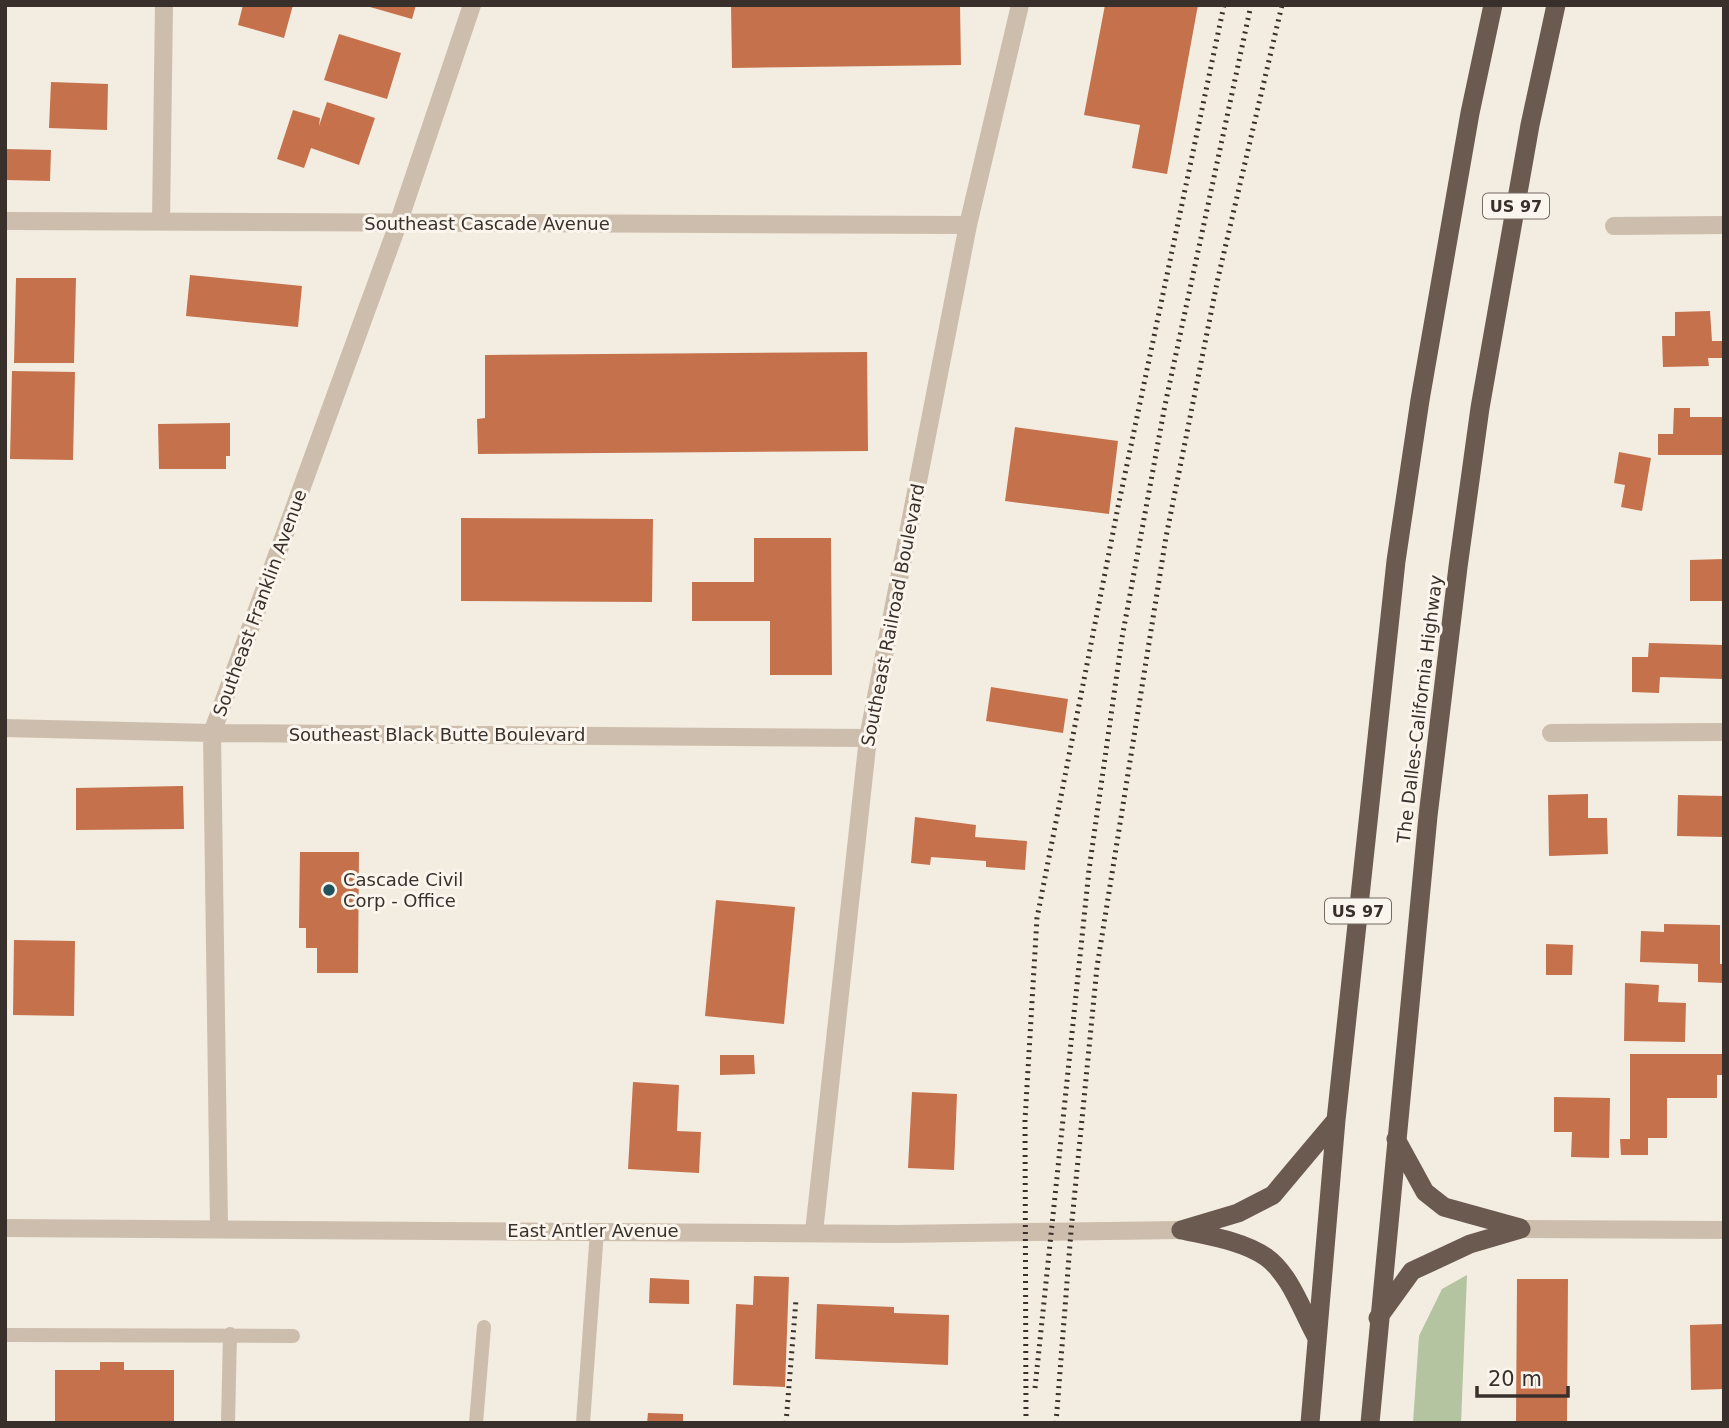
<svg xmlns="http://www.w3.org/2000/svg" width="1729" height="1428" font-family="'DejaVu Sans',sans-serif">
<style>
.green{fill:#b4c3a0}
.building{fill:#c5724c}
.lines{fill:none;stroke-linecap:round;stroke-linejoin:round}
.service{stroke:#ccbdac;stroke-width:14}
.minor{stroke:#ccbdac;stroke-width:18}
.tertiary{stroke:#ccbdac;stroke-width:18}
.trunk{stroke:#6b5a4f;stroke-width:19}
.rail{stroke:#3a302b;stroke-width:5;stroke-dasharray:2 5;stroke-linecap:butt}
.poi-dot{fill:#20535c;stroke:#faf5ed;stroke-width:2.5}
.labels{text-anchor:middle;stroke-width:6;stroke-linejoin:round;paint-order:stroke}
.shield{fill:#faf5ed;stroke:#746b65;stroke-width:2}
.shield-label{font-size:16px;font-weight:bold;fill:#3a302b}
.street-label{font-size:18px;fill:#3a302b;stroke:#faf5ed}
.poi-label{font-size:18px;fill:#3a302b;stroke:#faf5ed;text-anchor:start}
</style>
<rect width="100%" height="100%" fill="#f3ece0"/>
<!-- green -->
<path class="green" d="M1467 1275 1461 1423H1413L1419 1336 1442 1289Z"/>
<!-- building -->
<path class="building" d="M243 5H293L284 38 238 25Z
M363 5H416L412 19Z
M731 5H960L961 65 732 68Z
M1105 5H1198L1167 174 1132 168 1140 125 1084 115Z
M339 34 401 53 387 99 324 80Z
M51 82 108 84 107 130 49 128Z
M327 102 375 118 359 165 311 148 304 168 277 159 293 110 320 118 319 126Z
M5 149 51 150 50 181 5 180Z
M190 275 302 286 298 327 186 316Z
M16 278H76L74 363H14Z
M1710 311 1712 341H1724V358H1708L1709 366 1663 367 1662 336H1675V312Z
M867 352 868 451 478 454 477 419 485 418V355Z
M12 371 75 372 73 460 10 459Z
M1674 408H1690V417H1724L1723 455H1658V434H1673Z
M230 423V456H226V469H159L158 424Z
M1015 427 1118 441 1109 514 1005 501Z
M1619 452 1651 458 1642 511 1621 507 1625 485 1614 483Z
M461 518 653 519 652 602 461 601Z
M754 538H831L832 675H770V621H692V582H754Z
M1724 559V601H1690V560Z
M1649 643 1724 645 1723 679 1660 677 1659 693 1632 692V657H1648Z
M991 687 1068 699 1063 733 986 721Z
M183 786 184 829 76 830V788Z
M1588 794V818H1607L1608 854 1549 856 1548 795Z
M1678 795 1724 796V837L1677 836Z
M915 817 976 825 975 837 1027 841 1025 870 986 867V861L931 857 930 865 911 863Z
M300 852H359L358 973H317V948H306V928H299Z
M716 900 795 907 784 1024 705 1016Z
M1664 924 1720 925V964H1724V983L1698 982V964L1640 962 1641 931 1664 932Z
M14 940 75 941 74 1016 13 1015Z
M1546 944 1573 945 1572 975H1546Z
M1625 983 1659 985 1658 1002 1686 1003 1685 1042 1624 1041Z
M1630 1054H1724V1075H1717V1098H1667V1138H1648V1155H1621L1620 1139H1630Z
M720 1055H754L755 1074 720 1075Z
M633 1082 679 1085 677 1131 701 1132 699 1173 628 1169Z
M912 1092 957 1094 954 1170 908 1168Z
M1554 1097 1610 1098 1609 1158 1571 1157 1572 1132H1554Z
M754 1276 789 1277 785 1387 733 1385 736 1304 753 1305Z
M650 1278 689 1280V1304L649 1303Z
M1517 1279H1568L1567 1423H1516Z
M817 1304 894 1307V1313L949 1315 948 1365 815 1359Z
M1724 1324V1389L1691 1390 1690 1325Z
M100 1362H124V1370H174V1423H55V1370H100Z
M648 1413 683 1414V1423H647Z"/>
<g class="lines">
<!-- service -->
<path class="service" d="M5 1335 293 1336
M228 1423 230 1334
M476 1423 484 1327
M583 1423 597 1231"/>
<!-- minor -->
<path class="minor" d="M5 221 968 225
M161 221 164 5
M1614 226 1724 225
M5 728 212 733 868 738
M1551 733 1724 732
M219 1228 212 733 398 224 472 5
M814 1232 868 738 968 225 1020 5"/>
<!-- tertiary -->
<path class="tertiary" d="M5 1228 896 1234 1181 1230
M1521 1229 1724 1230"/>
<!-- trunk -->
<path class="trunk" d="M1396 1139 1425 1192 1444 1207 1520 1228
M1181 1230 1238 1213 1273 1195 1336 1120
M1182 1230C1209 1236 1243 1241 1266 1257 1290 1274 1302 1311 1316 1336
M1378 1318 1412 1271 1470 1244 1521 1229
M1310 1423 1336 1120 1396 561 1420 400 1470 113 1493 5
M1370 1423 1428 816 1458 567 1480 408 1530 125 1556 5"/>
<!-- rail -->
<path class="rail" d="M1035 1388 1089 870 1122 638 1165 405 1251 5
M786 1423 796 1300
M1026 1423 1025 1120 1037 918 1118 507 1224 5
M1056 1423 1071 1231 1097 967 1166 537 1218 278 1282 5"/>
</g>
<!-- markers -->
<circle class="poi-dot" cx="329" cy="890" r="7"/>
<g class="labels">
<!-- shield labels -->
<g class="shield">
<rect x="1483" y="193.5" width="66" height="25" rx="5"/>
<rect x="1325" y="898.5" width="66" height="25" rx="5"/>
</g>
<g class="shield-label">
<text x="1516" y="212">US 97</text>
<text x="1358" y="917">US 97</text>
</g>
<!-- street labels -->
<g class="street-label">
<text x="487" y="230">Southeast Cascade Avenue</text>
<text transform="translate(260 603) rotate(-70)" y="6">Southeast Franklin Avenue</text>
<text transform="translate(893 615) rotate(-79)" y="6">Southeast Railroad Boulevard</text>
<text transform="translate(1420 709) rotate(-83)" y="6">The Dalles-California Highway</text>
<text x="437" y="741">Southeast Black Butte Boulevard</text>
<text x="593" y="1237">East Antler Avenue</text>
</g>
<!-- poi labels -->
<g class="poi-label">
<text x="343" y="886">Cascade Civil<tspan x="343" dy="21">Corp - Office</tspan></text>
</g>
</g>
<!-- border -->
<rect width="1729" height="1428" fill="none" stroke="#3a302b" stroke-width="14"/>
<!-- scale -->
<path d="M1477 1386v10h91v-10" fill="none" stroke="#3a302b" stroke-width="3.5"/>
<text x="1488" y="1386" font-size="21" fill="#3a302b" stroke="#faf5ed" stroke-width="5" paint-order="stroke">20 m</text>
</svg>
